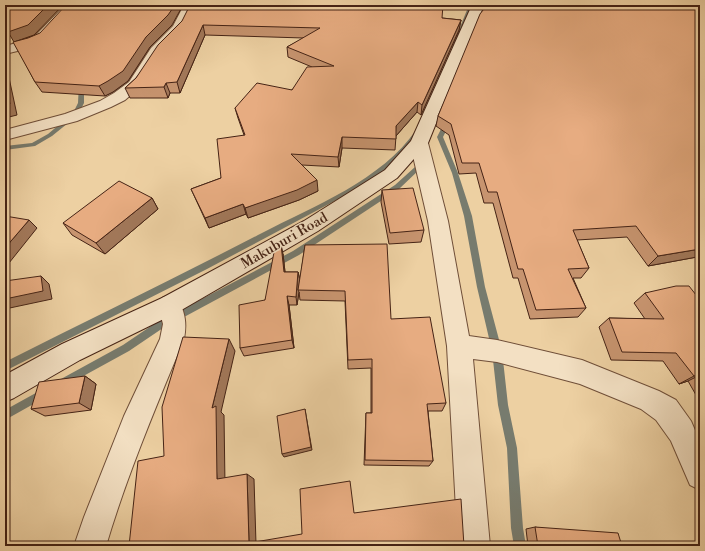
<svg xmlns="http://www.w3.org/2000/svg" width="705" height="551" font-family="'Libre Bodoni',serif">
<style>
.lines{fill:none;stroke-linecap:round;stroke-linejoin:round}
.stream{fill:#777b6e;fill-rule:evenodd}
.street-casing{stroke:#6f4e38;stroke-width:2}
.secondary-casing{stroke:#452315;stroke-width:2}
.street{fill:#f3e0c3;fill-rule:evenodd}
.secondary{fill:#f3e0c3;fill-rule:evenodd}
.wall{fill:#c7946f;stroke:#452315}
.shaded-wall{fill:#a2785a;stroke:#452315}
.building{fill:#e7ac81;stroke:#452315}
.labels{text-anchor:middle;stroke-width:3;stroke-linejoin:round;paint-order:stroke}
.street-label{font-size:14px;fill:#452315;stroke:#f3e0c3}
</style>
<rect width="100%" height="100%" fill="#edd0a2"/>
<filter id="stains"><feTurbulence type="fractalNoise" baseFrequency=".005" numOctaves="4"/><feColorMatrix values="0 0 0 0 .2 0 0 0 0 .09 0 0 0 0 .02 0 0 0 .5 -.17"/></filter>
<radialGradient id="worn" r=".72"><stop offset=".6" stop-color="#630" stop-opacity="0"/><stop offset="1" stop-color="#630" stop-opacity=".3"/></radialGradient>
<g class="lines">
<!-- stream -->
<path class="stream" d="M469 5H473L456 47 452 48V47Z
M79 83 84 84V103L78 115 52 136 35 146 5 150V146L32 143 48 134 73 113 78 103Z
M447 121 450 123 443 137 458 173 472 216 485 287 502 351 508 405 517 448 523 528 526 546H514L511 528 507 448 498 405 492 351 477 287 464 216 452 173 437 137 444 123Z
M418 129 421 131 411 145 395 162 380 174 344 196 207 269 5 371V362C90 319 177 277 262 233 314 206 382 180 416 130Z
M415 167H417L420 169 399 189 299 255 160 330 129 351 67 385 64 387 61 385 59 382 61 379 123 345 154 324 293 251 395 185Z
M43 389 46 391 48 394 46 397 5 420V410Z"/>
<!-- street casing -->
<g class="street-casing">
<path id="street" d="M65 5H78L45 42 34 47 5 54V46L24 41 35 36Z
M184 5H196L184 30 161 54 139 88 125 100 111 107 77 121 5 140V130L65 114 100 101 114 93 129 82 151 48 173 26Z
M419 138 425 139 428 143 448 221 469 336 497 340 582 360 659 391 676 400 691 421 700 442V490L690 485 671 441 656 420 641 409 580 384 497 362 473 359 490 546H458L447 346 428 221 410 143 413 139Z
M170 295 178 298C185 313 187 323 184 339 156 407 127 475 106 546H74L84 517 124 416 160 339 163 324 158 305 162 298Z"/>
</g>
<!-- secondary casing -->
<g class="secondary-casing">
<path id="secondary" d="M472 5H484L428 143 397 178 318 231 178 312 80 360 14 398 5 402V375L62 344 162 298 304 221 385 170 411 141Z"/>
</g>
<!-- street -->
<use href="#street" class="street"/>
<!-- secondary -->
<use href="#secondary" class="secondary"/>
</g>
<!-- wall -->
<path class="wall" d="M487 5H700V262L697 257 648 266 627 237 577 240 589 268 581 278H573L586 308 578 317 530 319 518 278H513L493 203H484L476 173 459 174 449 135 436 126 438 116Z
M442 18 461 20 459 30 421 115 417 112 396 136 395 150 342 148 339 167 302 165 318 191 299 200 248 218 246 214 209 228 191 189 221 178 244 135 238 118 235 108 292 90 312 67 288 57 287 47 304 38 205 35 180 93H170L168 98H130L125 88 136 78 182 21Z
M172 25 150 47 128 81 113 92 105 96 42 92 35 82 14 42 34 35 17 41Z
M382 190 424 230 421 242 389 244 381 202Z
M152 198 158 209 105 254 72 235 63 223Z
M305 245 391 319 446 403 442 411H428L433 461 429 466 364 465 366 413H371V368L348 369 345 301 300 300 299 292 297 305H289L294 348 244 356 240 348 265 300 283 254 285 272H298L300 280Z
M645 293 700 300V402L688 381 679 384 663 361 611 360 599 327 609 318 645 319 634 303Z
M85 376 96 384 91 410 45 416 31 409Z
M535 527 622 546H528L526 529Z"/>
<!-- shaded-wall -->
<path class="shaded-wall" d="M48 5H63L34 35 14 42 8 32Z
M175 5H183L172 25 150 47 128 81 113 92 105 96 99 86 146 37Z
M461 20 459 30 421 115 422 105Z
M203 25 205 35 180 93 177 82Z
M5 59 17 115 5 118Z
M166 83 170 93 168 98 164 87Z
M418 102 417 112 395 137 396 126Z
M342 137V148L339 167 338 157Z
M317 180 318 191 299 200 248 218 245 208Z
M152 198 158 209 105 254 96 243Z
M243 204 246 214 209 228 205 218Z
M29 220 37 228 5 268V248Z
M281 244 283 254 286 281 284 272Z
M700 249V254L697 257 648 266 658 256Z
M298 272 300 281 298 290 299 292 297 305 296 297Z
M41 276 49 284 52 299 5 309V299Z
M287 296 289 305 294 348 292 340Z
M229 339 235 351 221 412 224 415 225 485 217 479 212 408Z
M700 374V375L688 381 679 384 694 376Z
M85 376 96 384 91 410 79 403Z
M305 409 312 450 284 457 282 454Z
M247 474 254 479 256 544 249 543Z"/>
<!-- building -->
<path class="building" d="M5 5H48L28 25 8 32 5 27Z
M66 5H175L168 15 146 37 123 71 108 81 99 86 35 82 13 42 28 38 40 33Z
M190 5H443L442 18 461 20 422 105 418 102 396 126V139L342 137 338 157 291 154 317 180 297 190 245 208 243 204 205 218 191 189 221 178 217 139 245 135 235 108 257 83 292 90 307 67 334 66 287 47 320 28 203 25 177 82 166 83 164 87 125 88 136 78 158 45 182 21Z
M487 5H695L700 7V249L658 256 636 226 573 230 589 268 568 269 586 308 536 310 523 269H518L497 192H488L479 163H462L451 124 438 116 480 14Z
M5 83 10 104 5 106Z
M119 181 152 198 96 243 63 223Z
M413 188 424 230 390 233 382 190Z
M5 216 29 220 5 248Z
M279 244H281L284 272H298L296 297 287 296 292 340 240 348 239 305 265 300 275 247Z
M387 244 391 319 430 317 446 403 427 404 433 461 365 460 366 413H372V359L348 360 345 291 298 290 305 245Z
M41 276 43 291 5 299V281Z
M676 286H689L700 300V374L694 376 676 353 622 352 609 318 664 319 645 293Z
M183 337 229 339 212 408 216 406 217 479 247 474 249 543 302 534 300 489 350 481 354 513 461 499 464 546H486H129L138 461 164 456 162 407Z
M85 376 79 403 31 409 39 382Z
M305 409 311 447 282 454 277 416Z
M535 527 618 533 622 546H538Z"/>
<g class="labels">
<!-- street labels -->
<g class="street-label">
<text transform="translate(284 240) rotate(-30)" y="5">Makuburi Road</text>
</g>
</g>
<!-- margin -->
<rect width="705" height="551" fill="none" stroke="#edd0a2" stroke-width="20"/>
<rect x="6" y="6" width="693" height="539" fill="none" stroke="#452315" stroke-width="2"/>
<rect x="10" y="10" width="685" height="531" fill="none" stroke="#452315"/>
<rect width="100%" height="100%" filter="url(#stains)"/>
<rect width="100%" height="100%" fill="url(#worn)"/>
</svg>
